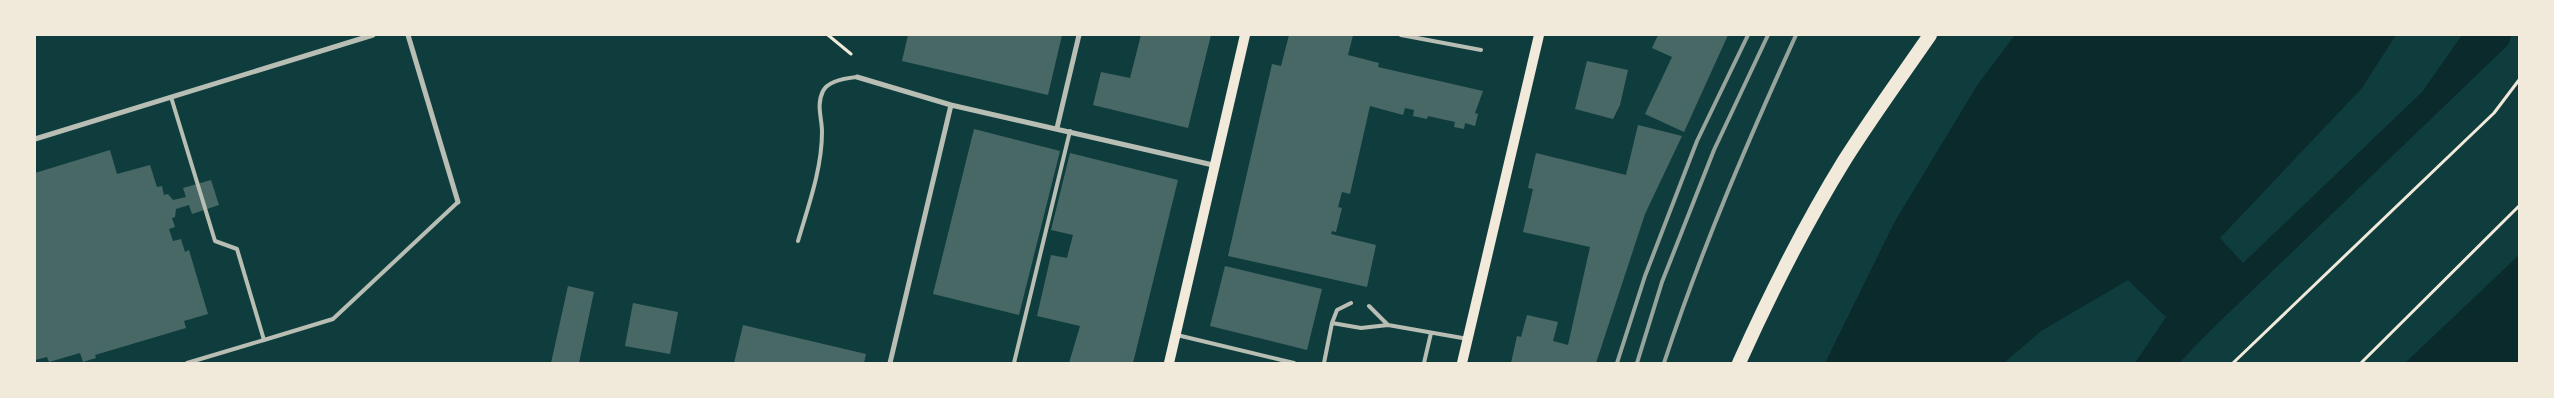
<svg xmlns="http://www.w3.org/2000/svg" width="2554" height="398" font-family="Lato,sans-serif">
<style>
.water{fill:#0a2a2b}
.building{fill:#486865}
.lines{fill:none;stroke-linecap:round;stroke-linejoin:round}
.path{stroke:#f1e9da;stroke-width:3}
.service{stroke:#b8beb3;stroke-width:4}
.minor{stroke:#b8beb3;stroke-width:5}
.secondary{stroke:#f1e9da;stroke-width:10}
.trunk{stroke:#f1e9da;stroke-width:14}
.rail{stroke:#97a49c;stroke-width:4}
</style>
<rect width="100%" height="100%" fill="#0f3d3e"/>
<!-- water -->
<path class="water" d="M2015 35H2396L2362 88 2220 238 2243 263 2422 92 2462 35H2512L2508 45 2211 330 2179 363H2135L2166 317 2128 280 2041 331 2004 363H1825L1895 221 1978 84Z
M2519 255V363H2405Z"/>
<!-- building -->
<path class="building" d="M908 35H1062L1048 95 902 61Z
M1141 35H1211L1188 128 1093 105 1101 72 1130 78Z
M1289 35H1353L1348 55 1379 63 1378 67 1483 91 1475 113 1478 114 1475 126 1465 123 1464 129 1454 127 1455 122 1428 116 1427 119 1413 116 1414 110 1405 108 1403 115 1370 106 1350 194 1342 192 1338 207 1342 208 1336 232 1332 231 1331 234 1376 245 1367 287 1228 256 1272 64 1281 66Z
M1658 35H1728L1684 132 1645 114 1672 57 1652 48Z
M1587 61 1628 70 1620 105 1613 119 1575 109Z
M1638 125 1682 136 1645 214 1596 363H1511L1517 336 1521 337 1527 315 1558 322 1553 341 1568 345 1590 247 1523 232 1533 189 1528 188 1536 153 1626 175Z
M974 129 1060 151 1019 315 933 294Z
M110 150 117 174 150 165 157 187 162 186 164 195 168 194 173 200 186 197 183 188 211 180 219 205 192 214 189 205 176 209 175 217 172 218 175 227 169 229 173 241 181 239 185 252 189 250 208 314 184 321 186 328 95 355 96 358 83 362 80 353 49 362 47 357 35 360V173Z
M1070 153 1178 180 1133 363H1069L1080 326 1037 316 1051 255 1067 258 1073 235 1051 230Z
M1225 266 1322 289 1307 350 1210 326Z
M568 286 594 292 579 363H551Z
M633 303 678 312 670 354 625 346Z
M743 325 866 354 864 363H734Z"/>
<g class="lines">
<!-- path -->
<path class="path" d="M828 35 851 54
M2233 363 2494 113 2519 80
M2361 363 2519 206"/>
<!-- service -->
<path class="service" d="M1401 35 1481 50
M171 97 215 241 237 249 264 340 333 319 458 202
M798 241C808 207 822 169 822 132 822 118 816 105 823 91 828 81 847 78 857 77
M1369 306 1388 325
M1332 323 1337 310 1351 303
M1177 335 1294 363
M187 363 264 340
M1014 363 1070 131
M1324 363 1332 323 1361 328 1388 325 1468 339
M1424 363 1431 333"/>
<!-- minor -->
<path class="minor" d="M408 35 458 202
M857 77 951 105 1213 165
M1057 128 1079 35
M35 139 373 35
M890 363 951 105"/>
<!-- secondary -->
<path class="secondary" d="M1169 363 1245 35
M1462 363 1539 35"/>
<!-- trunk -->
<path class="trunk" d="M1739 363C1770 294 1804 226 1844 161 1871 118 1901 77 1930 35"/>
<!-- rail -->
<path class="rail" d="M1617 363 1645 276 1697 141 1748 35
M1637 363 1662 282 1714 150 1768 35
M1664 363C1701 250 1747 143 1796 35"/>
</g>
<!-- border -->
<rect width="2554" height="398" fill="none" stroke="#f1e9da" stroke-width="72"/>
</svg>
